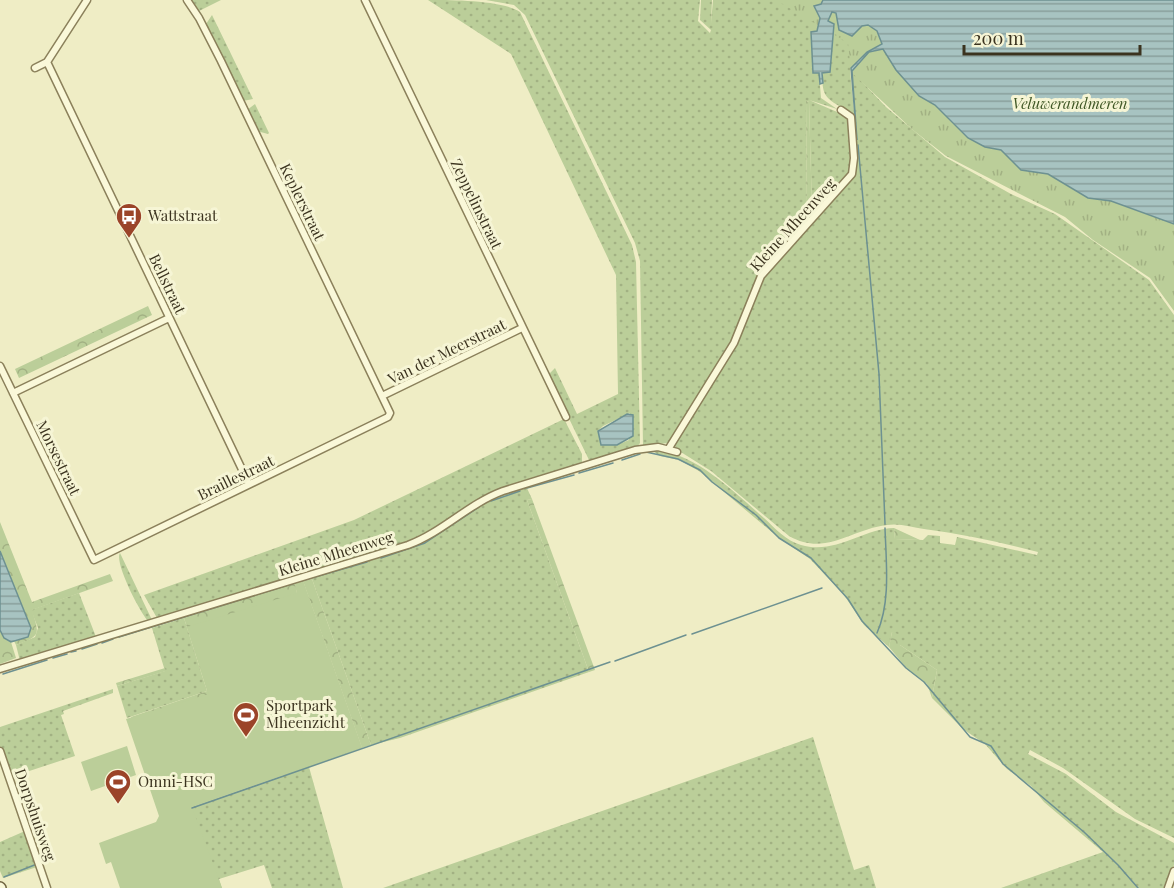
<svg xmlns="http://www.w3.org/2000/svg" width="1174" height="888" font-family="'Playfair Display',serif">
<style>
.grass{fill:url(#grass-dots);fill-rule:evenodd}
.forest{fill:url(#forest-crowns)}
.park{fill:url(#park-tufts)}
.pitch{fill:#bbce99}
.water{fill:url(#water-rules);stroke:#6d9191;stroke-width:1.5}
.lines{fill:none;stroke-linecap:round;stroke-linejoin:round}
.stream{stroke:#6d9191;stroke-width:1.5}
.minor-casing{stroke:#8b805b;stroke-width:9}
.secondary-casing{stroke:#6d613e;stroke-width:12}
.minor{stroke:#faf8d9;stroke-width:6}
.secondary{stroke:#faf8d9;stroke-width:9}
.labels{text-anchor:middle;stroke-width:6;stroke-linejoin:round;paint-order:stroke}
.park-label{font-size:15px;font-style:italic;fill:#3f5725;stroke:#f6f5d5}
.street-label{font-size:15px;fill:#3b331f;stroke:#f6f5d5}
.poi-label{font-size:15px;fill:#3b331f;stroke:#f6f5d5;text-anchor:start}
</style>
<defs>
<pattern id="grass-dots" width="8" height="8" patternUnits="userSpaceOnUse" patternTransform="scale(1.5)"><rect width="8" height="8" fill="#bbce99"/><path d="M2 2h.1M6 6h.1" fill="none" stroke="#a2b183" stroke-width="1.8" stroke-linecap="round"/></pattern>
<pattern id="forest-crowns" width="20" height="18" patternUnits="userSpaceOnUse" patternTransform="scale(1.5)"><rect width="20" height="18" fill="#bbce99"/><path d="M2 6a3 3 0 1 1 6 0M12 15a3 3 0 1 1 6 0" fill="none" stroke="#a2b183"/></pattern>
<pattern id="park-tufts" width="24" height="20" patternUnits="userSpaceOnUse" patternTransform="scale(1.5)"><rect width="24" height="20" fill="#bbce99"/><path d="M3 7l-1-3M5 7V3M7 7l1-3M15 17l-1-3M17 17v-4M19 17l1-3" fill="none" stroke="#a2b183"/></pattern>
<pattern id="water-rules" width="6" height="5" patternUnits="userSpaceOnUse" patternTransform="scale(1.5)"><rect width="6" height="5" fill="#a7c3c1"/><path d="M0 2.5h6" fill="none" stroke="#899f9c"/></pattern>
</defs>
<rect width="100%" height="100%" fill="#efedc5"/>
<!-- grass -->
<path class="grass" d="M191 0H221L199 11Z
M428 0C450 0 503 0 520 12L632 245 636 262 640 443 637 447 589 460 548 375 555 368 577 414 618 394 616 275 511 54ZM630 413 629 440 617 445H601L598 431 603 426Z
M486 0H700L698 21 710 33 711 30 700 20 701 0H712L711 23 713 0H788L820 17 817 31 811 32 814 73H819L821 98 837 109 809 100 849 117 853 164 850 174 812 209 809 102 806 101 807 213 812 217 767 263 757 277 737 335 668 443 643 446 640 261 635 243 525 15 514 5Z
M212 15 253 99 243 101 206 24Z
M834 25 861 31 850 71 857 140 852 71 886 107 945 157 1011 194 1055 214 1149 280 1174 315V838L1135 819 1063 768 1030 750 1028 754 1066 774 1116 812 1174 843V865L1165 888H1001L1103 852 1044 802 1031 786 1007 769 985 744 963 729 932 698 937 670 900 645 892 632 889 647 864 625 844 595 810 559 779 538 699 471 679 460 660 456 651 450C693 450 734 492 764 518 775 528 786 541 801 545 835 555 862 529 894 528L895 539 923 540 928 535 940 536V543L955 545 957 537 1037 555 1038 552C1000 542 963 534 924 529 912 527 899 523 887 525 851 529 826 557 789 536L711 471 676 449 675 445 720 369 765 273 854 174 851 115C845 108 835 105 828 98 814 84 830 42 834 25Z
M255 104 269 133 268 134 257 131 247 110Z
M564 419 582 454V464L490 493 427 535 409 542 157 618 144 595 354 520Z
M526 486 532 499 527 500 589 672 400 738 371 745 312 579 341 566 409 547 496 496Z
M120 553 152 620 148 621C139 611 114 562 120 553Z
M303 581 362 748 309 767 343 888H272L264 865 219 879 222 888H215L191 807 284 775 252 684 189 626 297 593 295 583Z
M79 593 96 637 20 661 16 645 35 637 38 628 31 610Z
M184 618 207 691 127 718 117 686 165 671 152 628Z
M113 689V693L63 711 64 714 61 715 75 756 11 777 0 746V727Z
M813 737 854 870 869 865 876 888H383Z
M25 831 37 867 3 878 0 871V842Z"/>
<!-- forest -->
<path class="forest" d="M806 101 809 102 812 209 845 175 850 174 812 217 807 213Z
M148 306 152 315 19 378 15 369Z
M532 499 595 670 589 672 527 500Z
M0 522 32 602 110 574 113 581 32 610C39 634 42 636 16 645L14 641 28 636 31 628 0 551Z
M894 528 920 540 895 539Z
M312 579 371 745 362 748 303 581Z
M295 583 297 593 253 684 133 722 131 717 207 691 184 618Z
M0 630 4 638 11 642 16 658 0 664Z
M892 632 901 635 900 645 937 670 932 698 927 684 908 670 889 647Z
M165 668 166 671 117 686 116 683Z"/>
<!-- park -->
<path class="park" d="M776 0H1174V311L1150 278 1093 240 1065 217 946 156 913 130 851 72 848 43Z"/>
<!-- pitch -->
<path class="pitch" d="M303 581 362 748 192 807 222 888H120L111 862 106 864 99 843 156 822 159 816 126 719 209 694 187 627 297 593 295 583Z
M127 746 136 775 91 791 81 762Z"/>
<!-- water -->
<path class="water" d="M823 0H1174V224L1111 201 1088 198 1048 174 1021 170 1001 150 985 147 968 138 935 105 919 96 896 70 883 49 869 52 852 71 857 140 851 68 867 52 882 44 877 31 868 25 862 26 852 36 839 30 836 13 832 12 828 21 834 24 830 72 822 73 823 83 820 84 819 73H813L811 32 817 31 820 18 814 6 821 4Z
M627 414 633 415V436L617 445H601L598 431Z
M0 551 31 628 28 637 11 642 4 638 0 630Z"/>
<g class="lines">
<!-- stream -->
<path class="stream" d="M858 145 879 374 885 524
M646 452 678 459 700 470 712 482 756 515 779 538 811 558 848 599 862 621 906 668 924 682 970 737 991 746 1003 764 1084 832 1118 865 1138 888
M622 460 640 454
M579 473 613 463
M527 488 574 475
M491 501 520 491
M381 558 425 543 479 507
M301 581 367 562
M877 633C891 602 886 561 885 528
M692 634 822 588
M119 637 295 583
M102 643 113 639
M82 649 97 644
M71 652 76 651
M53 658 67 654
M615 661 686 635
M3 674 47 660
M192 808 610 662
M4 877 37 864"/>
<!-- minor casing -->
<g class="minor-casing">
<path id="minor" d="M365 0 566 417
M47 62 249 484
M35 68 47 62 87 0
M0 366 94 560 388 417 390 413 221 61 199 18 187 0
M13 393 169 318
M382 396 522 328
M669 448 734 343 761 276 852 174 854 158 851 117 841 110
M0 669 408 545C443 532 468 504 503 491L635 450 658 447 677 452
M0 751 47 888
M1168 888 1174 871"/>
</g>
<!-- secondary casing -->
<g class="secondary-casing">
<path id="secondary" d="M0 887 1 888"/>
</g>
<!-- minor -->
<use href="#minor" class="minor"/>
<!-- secondary -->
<use href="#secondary" class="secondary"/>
</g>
<!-- icons -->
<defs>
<g id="bus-pin" transform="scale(1.35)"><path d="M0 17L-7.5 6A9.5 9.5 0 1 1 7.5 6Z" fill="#9b4429" stroke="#f6f5d5"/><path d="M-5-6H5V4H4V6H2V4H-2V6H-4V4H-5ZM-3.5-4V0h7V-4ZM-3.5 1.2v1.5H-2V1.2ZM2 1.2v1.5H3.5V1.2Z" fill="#fff"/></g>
<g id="stadium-pin" transform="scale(1.35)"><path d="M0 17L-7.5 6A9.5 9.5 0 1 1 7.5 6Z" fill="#9b4429" stroke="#f6f5d5"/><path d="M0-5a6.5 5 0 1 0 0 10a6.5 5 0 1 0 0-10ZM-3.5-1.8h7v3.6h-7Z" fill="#fff"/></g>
</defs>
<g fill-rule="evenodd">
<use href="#bus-pin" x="129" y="216"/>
<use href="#stadium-pin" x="246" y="715"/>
<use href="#stadium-pin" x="118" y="782"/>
</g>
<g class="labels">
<!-- park labels -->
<g class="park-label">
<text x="1070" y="109">Veluwerandmeren</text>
</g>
<!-- street labels -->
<g class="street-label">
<text transform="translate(302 202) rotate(64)" y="5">Keplerstraat</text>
<text transform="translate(476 204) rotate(64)" y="5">Zeppelinstraat</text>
<text transform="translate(793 225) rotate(-48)" y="5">Kleine Mheenweg</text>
<text transform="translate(167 284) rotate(64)" y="5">Bellstraat</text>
<text transform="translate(447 352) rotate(-26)" y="5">Van der Meerstraat</text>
<text transform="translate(58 458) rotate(64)" y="5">Morsestraat</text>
<text transform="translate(236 478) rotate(-26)" y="5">Braillestraat</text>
<text transform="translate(336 554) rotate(-17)" y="5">Kleine Mheenweg</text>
<text transform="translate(35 815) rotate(71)" y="5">Dorpshuisweg</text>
</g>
<!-- poi labels -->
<g class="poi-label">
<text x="148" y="221">Wattstraat</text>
<text x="266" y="711">Sportpark<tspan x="266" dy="17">Mheenzicht</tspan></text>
<text x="138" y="787">Omni-HSC</text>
</g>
</g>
<!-- scale -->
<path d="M964 45v9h176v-9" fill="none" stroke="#3b331f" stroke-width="3"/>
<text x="973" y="45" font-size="18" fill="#3b331f" stroke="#f6f5d5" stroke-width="4.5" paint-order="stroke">200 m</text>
</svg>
